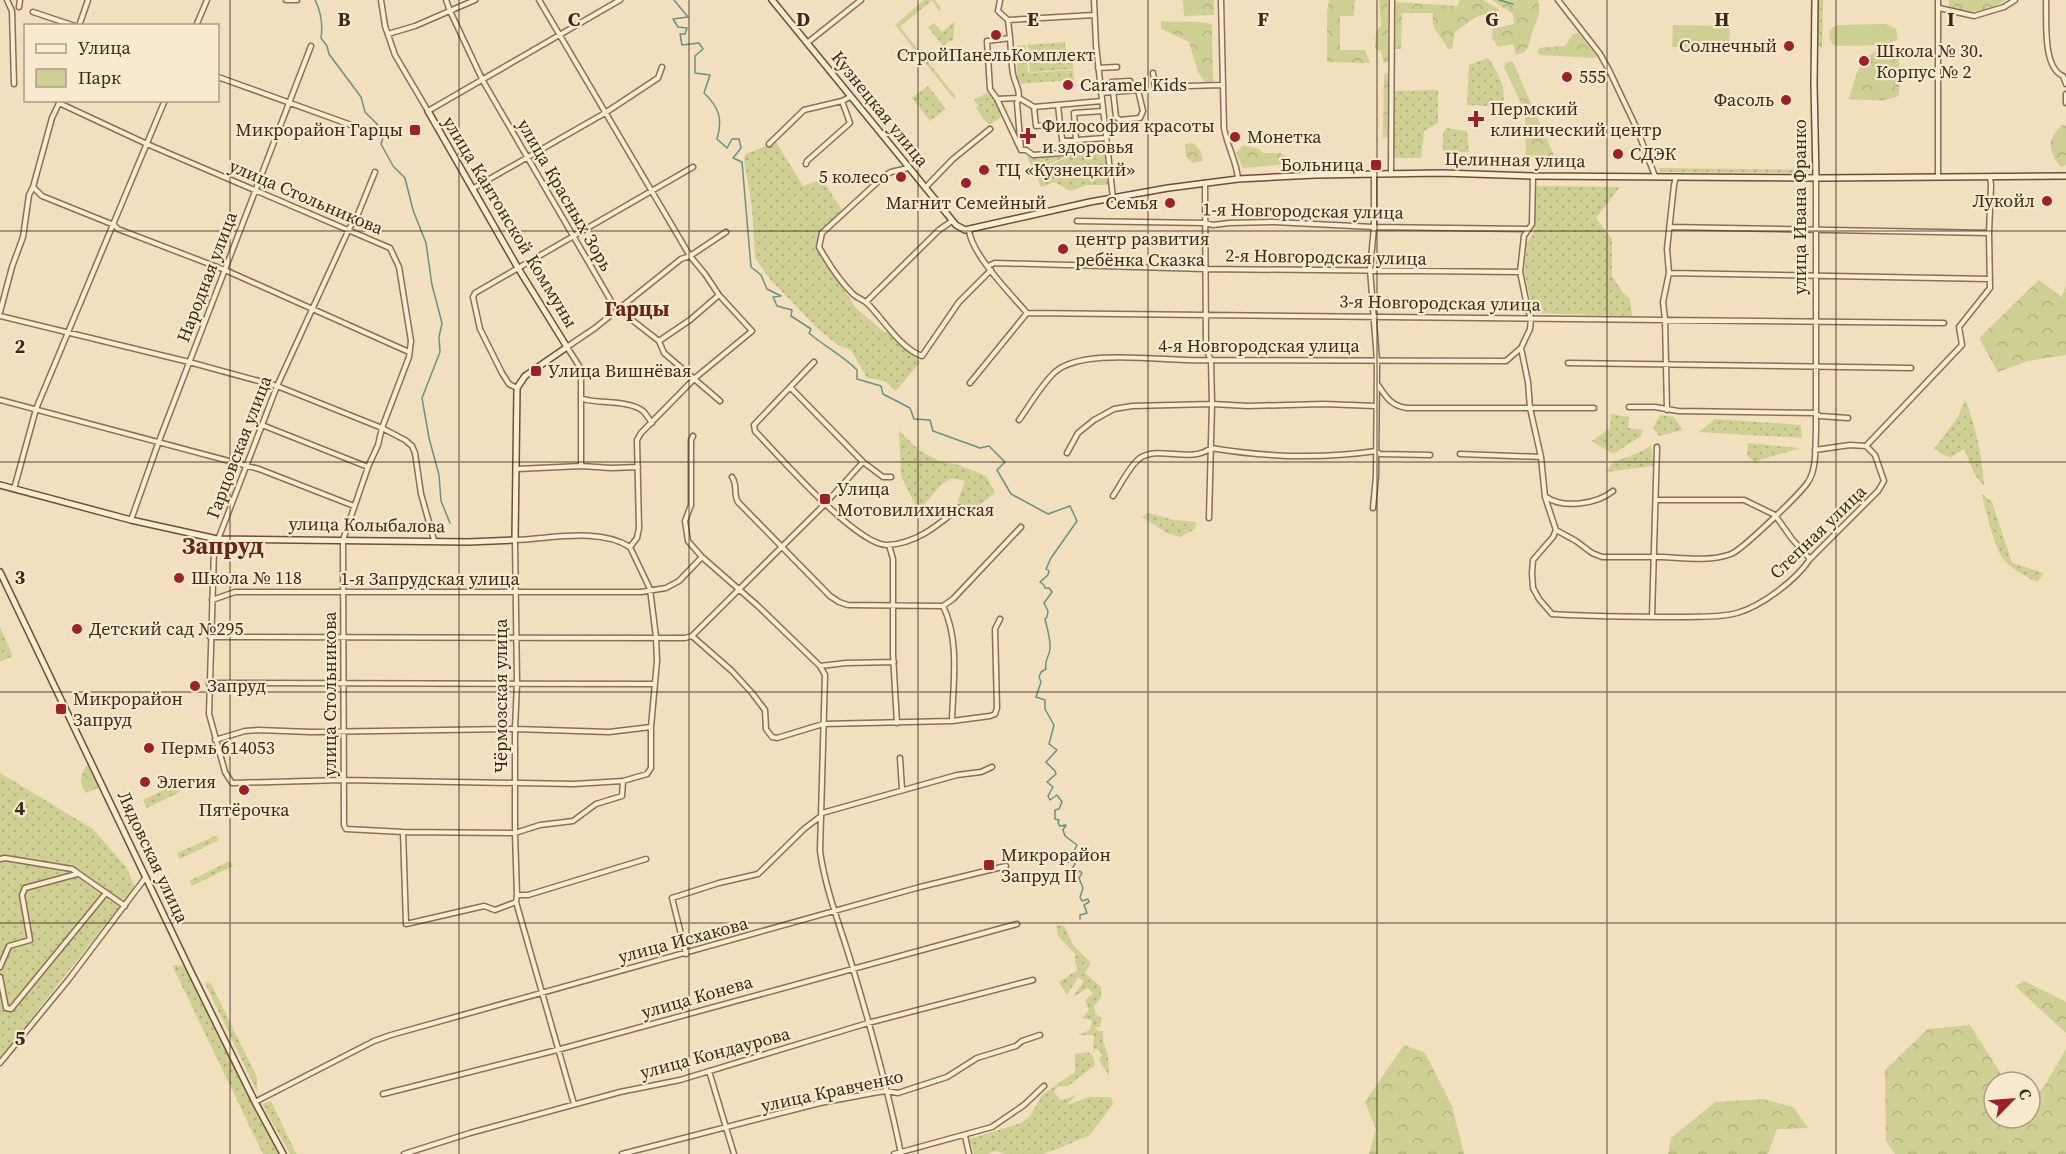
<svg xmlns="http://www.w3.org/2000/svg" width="2066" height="1154" font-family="'Source Serif 4',serif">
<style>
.green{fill:url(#green-dots)}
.forest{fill:url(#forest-crowns)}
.pitch{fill:#cdd092}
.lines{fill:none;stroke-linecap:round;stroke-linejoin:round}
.stream{stroke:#699184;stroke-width:1.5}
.street-casing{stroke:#8b6f55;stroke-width:7}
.secondary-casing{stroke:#6d5039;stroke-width:8}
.street{stroke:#fcedd2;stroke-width:4}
.secondary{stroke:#fcedd2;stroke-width:5}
.grid{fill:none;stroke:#3a281b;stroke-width:1.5;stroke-opacity:0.55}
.poi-dot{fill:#a0202a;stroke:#f8e9cf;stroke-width:2}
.labels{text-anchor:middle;stroke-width:4.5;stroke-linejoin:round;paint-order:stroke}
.poi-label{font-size:18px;fill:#3a281b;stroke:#f8e9cf;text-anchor:start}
.street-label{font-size:18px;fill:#3a281b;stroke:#f8e9cf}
.quarter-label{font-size:21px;font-weight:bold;fill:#6a2317;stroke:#f8e9cf}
.district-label{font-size:24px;font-weight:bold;fill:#6a2317;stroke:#f8e9cf}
.grid-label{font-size:20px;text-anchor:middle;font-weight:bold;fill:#3a281b;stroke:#f8e9cf;stroke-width:4.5;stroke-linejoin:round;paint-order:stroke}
</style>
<defs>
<pattern id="green-dots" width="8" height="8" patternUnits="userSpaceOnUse" patternTransform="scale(1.5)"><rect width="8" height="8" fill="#cdd092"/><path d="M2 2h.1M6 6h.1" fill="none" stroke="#b1b37d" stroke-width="1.8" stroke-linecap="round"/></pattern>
<pattern id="forest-crowns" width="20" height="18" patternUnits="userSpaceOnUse" patternTransform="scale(1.5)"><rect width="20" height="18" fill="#cdd092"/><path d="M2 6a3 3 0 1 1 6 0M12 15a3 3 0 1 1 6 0" fill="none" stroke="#b1b37d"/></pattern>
</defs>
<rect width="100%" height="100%" fill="#f1dfbe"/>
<!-- green -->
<path class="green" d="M924 0H935L941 8 939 11 932 0 900 27 956 97 954 99 895 25Z
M1818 0H1823L1822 48 1819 47 1818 43Z
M955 21 953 41H950L943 46 928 27 934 23 942 32Z
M1065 42 1066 53 1072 54 1073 69 1030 72 1028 45Z
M1026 45 1028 73 1073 70 1074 80 1018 84 1016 46Z
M1488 58C1498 73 1508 88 1502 107L1467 105 1469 65Z
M928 86 946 109 930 121 912 98Z
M1438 90V123L1424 131 1421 158H1394L1395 91Z
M987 93C994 96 1001 110 1000 118L991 124C983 122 980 113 976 108L978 106 974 100Z
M1446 128 1467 131 1469 152H1443V134Z
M1077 141 1078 151 1104 148 1108 185H1086L1070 191 1055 182 1041 187 1035 173 1065 158 1067 152H1064L1063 142Z
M776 142 803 186 822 179 842 210 818 234 817 249 856 308 885 333 888 332 920 362 896 391 885 381 867 378 851 350 838 345 818 329 770 279 755 258 752 207 744 159 746 154Z
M1027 157H1064L1034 172Z
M1659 168 1808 170V173L1660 172Z
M1535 186 1620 187 1596 218 1612 239V276L1623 293 1630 299 1632 316 1534 313 1524 273 1527 244 1535 228Z
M1965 400C1976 425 1982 458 1984 486 1972 474 1971 464 1964 449L1950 458 1934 449 1958 417Z
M1611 414 1629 417 1628 428 1643 430 1641 436 1613 454 1592 441 1610 428Z
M1660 415 1674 417 1683 430 1659 436 1653 428Z
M1715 419 1801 425 1802 438 1699 432Z
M899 431 920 451 939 461 959 465 986 476 995 493 966 516 958 501 965 481 952 478 941 485 922 507 916 506 901 476Z
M1748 443 1800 448 1754 462 1747 455Z
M1651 446 1654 466 1606 472 1613 462 1636 454Z
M1982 494 1992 502 2012 563 2044 573 2037 582C2026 576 2014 571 2005 561 1995 550 1985 509 1982 494Z
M1148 513 1174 520 1196 522 1195 529 1180 537 1167 533 1142 517Z
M0 627 13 656 0 662Z
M0 773 93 829 126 867 135 887 0 1058Z
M176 784 180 792 147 808 143 800Z
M217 835 219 840 180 859 177 853Z
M230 861 233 866 192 886 189 881Z
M1056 925 1064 926 1073 945 1091 963 1085 973 1101 987V998L1094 1006 1095 1014 1102 1018 1100 1027H1095L1098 1031H1103V1041L1108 1055 1109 1076 1099 1060 1102 1054 1096 1048 1093 1053 1094 1035H1078L1090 1030 1092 1020 1082 1018 1089 1010 1085 1000 1093 994 1088 988 1073 997 1084 981 1078 977 1067 995 1059 982 1078 970 1075 963V954L1058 936Z
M172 965 184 966 279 1154H263Z
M204 981 211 984 257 1077V1092Z
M1088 1052 1093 1056 1095 1065 1068 1086 1057 1087 1054 1092 1061 1100 1077 1095 1066 1105 1090 1097H1111L1113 1104 1090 1135 1057 1149 1042 1154H1006L995 1151 987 1154H974L969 1139 1021 1123 1030 1116 1042 1095 1075 1072V1054Z
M271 1101 295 1152 297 1154H290L262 1104Z"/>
<!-- forest -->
<path class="forest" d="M1183 0H1214V15L1184 16Z
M1329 0H1356L1354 4V16H1340V50H1365L1370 63 1327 62V12Z
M1379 0H1388L1389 62 1384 63 1381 51 1375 48 1376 31 1381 26Z
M1460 0H1483L1500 10 1476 17 1455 32 1452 49H1448C1441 34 1431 32 1433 13H1402L1401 49H1395L1396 2 1457 6Z
M1492 0H1538C1542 16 1536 20 1532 33 1530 39 1530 46 1525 51 1523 53 1520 54 1516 55L1513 44 1498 47 1492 38 1493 29 1514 24 1513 14Z
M1949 0H2006C1986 12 1971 13 1949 9Z
M1161 21C1178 23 1195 20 1212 24L1213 82H1205L1198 72 1189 42 1161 29Z
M1578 33 1597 56 1595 58 1540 55 1538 52 1539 48 1565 46 1573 34Z
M1895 46 1899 50V95C1886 104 1864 99 1849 99 1858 69 1860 51 1895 46Z
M1509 62H1513L1557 162 1526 159 1525 112 1504 67 1506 63Z
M1389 73 1388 137 1383 138 1384 74Z
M2063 125 2066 126V165L2062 167C2054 161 2047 146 2053 136 2055 132 2060 128 2063 125Z
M1193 143 1200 150 1203 161 1192 163 1186 156 1185 144Z
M1243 145 1259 149 1263 153H1280L1287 157 1288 164 1243 168 1236 153Z
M2039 280 2062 297 2066 286V355L2028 361 1998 372 1979 338Z
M88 764 99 784 98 788 86 793C78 783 81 772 88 764Z
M2024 981 2066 1002V1033L2015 986Z
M1970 1025 2006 1082H1994V1118H2030V1092L2042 1090 2066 1049V1154H1895L1886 1141 1885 1070 1928 1029Z
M1404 1045 1425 1053 1452 1106 1464 1154H1369L1376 1129 1365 1102Z
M1763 1099 1793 1107 1808 1128 1777 1129 1768 1154H1668L1671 1138 1715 1102Z"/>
<!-- pitch -->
<path class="pitch" d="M1886 24 1896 29 1898 39 1887 45 1840 46 1834 45C1826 36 1828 27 1840 25Z
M1673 25 1730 26 1729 48 1672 47Z"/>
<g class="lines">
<!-- stream -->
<path class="stream" d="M315 0C321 12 323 25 321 38L327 46 329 54 361 97 365 112 377 124 384 135 381 144 393 166 405 178 413 210 426 243 432 285 442 323 439 337 440 352 422 398 429 438 439 475 441 501 450 523
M674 0 688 17 673 19 678 27 687 28 685 34H680L682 45 699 43 703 49 695 56V73L710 75 704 93C719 107 723 119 717 139L727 148 732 139H739L741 148 733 158 742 162 751 267 761 275 767 289 781 296 773 297 777 306 792 310 791 316 811 329 809 333C825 347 842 355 857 370V379L881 386 883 394 910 408 914 419 930 420 933 431 980 448 989 446 1005 462 997 470 1011 494 1048 514 1070 506 1077 521 1051 558 1046 569 1049 571 1048 575 1040 582 1044 585 1045 588H1049L1052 592 1044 603 1048 611 1047 617 1045 619C1047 628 1051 640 1050 649 1049 657 1044 661 1046 669L1041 672 1039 677 1041 682 1036 697 1045 700V709L1054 725 1049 744 1057 750 1046 762 1055 771 1056 774 1047 782 1053 787 1048 796 1050 800 1057 795 1062 802 1059 809 1055 810V819L1059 820 1058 823 1060 826 1066 825 1063 830 1065 836 1077 845 1072 855 1069 854 1068 862 1072 861 1075 864 1071 870 1072 873 1074 874 1080 871 1082 873 1079 878 1083 888 1080 897 1082 901 1088 899 1089 902 1084 905 1087 913 1080 915V919
M1499 0 1513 4"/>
<!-- street casing -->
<g class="street-casing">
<path id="street" d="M7 0 12 11 14 84
M286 0H297
M381 0 385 26 395 55 428 111 620 0
M446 0 450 11 483 81 614 306 659 341 664 353 720 401
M539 0 690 256 705 274 719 295 752 331 695 378 641 433 637 440 639 528 637 538 630 547
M1000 0 998 11 1008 20
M1094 0 1096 45 1113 198
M1221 0 1224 128C1227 146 1237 162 1238 179
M1558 0 1600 54 1609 70 1637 129 1655 176
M1938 0V177
M2046 0C2047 20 2042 67 2063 76L2066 84
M19 7 20 0
M1939 8 1974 16 2004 7 2015 0
M33 12 75 26
M79 26 88 0
M196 26 207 0
M388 34 415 26 475 0
M1010 38 1008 20 1094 15
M807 43 861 0
M1098 68 1117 67
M1153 73 1155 87 1221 85
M218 77 351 125
M1101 93 1138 90 1143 111 1140 118 1120 120 1116 117 1112 82 1130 81
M997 99 1019 98 1034 107 1036 126 1060 124 1064 153 1033 155 1026 150H1021L997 99 990 89 987 41 1010 38C1011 50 1011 62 1013 74 1015 85 1022 91 1017 103L1021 150
M59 103 147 144 390 248 399 267 411 341 409 357 382 428 378 445 368 467 343 540 344 825 346 829 403 832 515 833 540 825 573 821 596 804 622 796 623 781
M2066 103V94
M1058 105 1060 124
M1034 107 1102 101
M1076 140 1074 113 1103 111
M1063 141 1105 138
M769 144 804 110 842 101 850 97
M806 164 807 161 850 123 842 101
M908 168 891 172 883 177 822 233 819 247C828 263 839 280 852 293 856 298 863 299 868 304 883 319 901 349 922 356L959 302 991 270
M375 172 358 214 349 229 277 386 214 550 209 714 225 772 232 783 343 780 574 784 623 781 647 774 651 768V727L657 661 656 637 650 589 630 547
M1391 173 1392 0
M1533 176 1532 224 1524 236 1520 272 1528 310 1531 318 1530 329 1521 348 1528 382 1530 408 1541 457 1545 497 1556 530 1553 537 1533 560 1532 573 1533 588 1539 599 1552 614C1595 617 1639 617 1682 617 1700 616 1720 618 1737 613 1762 606 1796 580 1810 559L1878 491 1884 481 1875 455 1866 446 1850 445 1815 450
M1205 183 1206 349 1211 360 1212 404 1209 518
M33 187 42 196 114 225 118 229 225 270 409 352
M925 188 953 159 990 129
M472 189 605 113 658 78 662 67
M1077 221 1205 223 1213 225 1229 223 1274 222 1374 227 1528 229
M1671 227 1989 233
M969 230C971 254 1011 294 1027 313
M988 266 995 263 1205 269 1520 272
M1669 273 1990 279
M866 302 939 230 952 221
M0 312 12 267 23 237 29 195 33 187 52 118 60 101
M0 316 189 362 277 386 382 428 405 440 412 446 415 453 421 494 434 540
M659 341 690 320 719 295
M814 362 754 425 755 431C778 455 856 545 887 545 916 544 938 525 959 508
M1568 363 1911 368
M970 383 1027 313 1944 323
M1378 385C1386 397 1391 406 1407 408H1594
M790 387 863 462 883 477H891
M517 388 509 384 502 373 480 329 473 297 475 293 693 167
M583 399C601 404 629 400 643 411 646 414 649 419 652 423
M0 400 259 469 354 506
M1629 407H1655L1678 411 1815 413 1820 416 1848 418
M1667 410 1665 319 1663 302 1669 273 1667 249 1674 185 1676 177
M1019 420C1030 405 1041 385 1055 372 1085 346 1172 363 1211 360L1506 361 1521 348
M262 425 368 467
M693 436 691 440V505L685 521 688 541 702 557 758 606 820 666 825 675 820 851C825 888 840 926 851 962 870 1025 888 1089 901 1154
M1866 446 1962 345 1959 327 1990 288 1989 233 1991 185 1990 177
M1067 453 1078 433 1094 420 1114 409 1132 406 1212 404 1248 406 1323 404 1376 406
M1460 454 1541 457
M581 466V369L567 347 595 328 681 259 690 256 726 232
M517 469 581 466 611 468 638 467
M732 477C738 485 733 494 738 502L830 596 839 602 848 605 943 606 953 599 1021 527
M14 489 36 409 165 100
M1113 496C1120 486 1130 465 1140 458 1160 445 1190 464 1211 448 1265 457 1322 459 1376 451L1380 454 1430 455
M1546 497C1564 509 1597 504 1613 491
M1656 500H1744L1775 515 1792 539 1810 559
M1373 508 1376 476 1377 361 1370 269 1374 227V174
M131 520 159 441 311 46
M1556 530 1576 541 1592 553 1602 557C1622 557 1642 557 1662 557 1684 558 1710 562 1731 554 1742 550 1801 493 1808 482 1817 469 1815 447 1816 432V178
M889 545 893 559V655L897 723
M212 600 235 592H641L666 588 679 581 702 557
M943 606C960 640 953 684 952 721
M1652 617 1657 447
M692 636 732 671 752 693 765 710 766 729 772 737 777 738 823 724 952 721 990 716 995 714 997 708 995 629 1000 619
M210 637 685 638 692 636 825 504 863 462
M820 666 846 663 894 662
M209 683 654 684
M215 740 245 731 258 730 310 732 515 729 609 732 651 727
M900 758 902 789
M822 813 957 775 981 772 992 767
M403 832 406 924 484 906 495 910 516 902
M0 859 5 858 72 869 125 906
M517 895H528L646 859
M686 954 672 898 719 883 758 874 804 829 821 816
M0 967 9 946 30 940 22 895 25 888 77 874
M0 977 6 1008 11 1009 106 893
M0 1063 69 979 146 877
M709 1071 734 1154
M383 1094 557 1050 1017 924
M255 1102 374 1041 391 1035 920 887 1006 866
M574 1104 516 902 517 895 515 833V729L517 683 515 540C549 539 599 527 630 547
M965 1136 969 1154
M404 1154 470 1133 620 1092 680 1080 868 1023 1033 980
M622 1154 820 1103 873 1093 886 1091 898 1093 947 1077 977 1058 1016 1046 1022 1041 1040 1035
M894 1154 992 1127 1024 1105 1044 1086"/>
</g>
<!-- secondary casing -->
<g class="secondary-casing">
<path id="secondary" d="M772 0 956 225 965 230 1090 202 1168 188 1238 179 1315 175 1442 173 1533 176 1823 178 2066 176
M1815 0 1814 84 1816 178
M0 485 131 520 217 539 468 542 515 540 517 388 525 376 567 347 518 268 428 111
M0 572 190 970 255 1102 283 1154"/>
</g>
<!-- street -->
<use href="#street" class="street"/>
<!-- secondary -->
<use href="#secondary" class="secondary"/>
</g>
<!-- grid -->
<path class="grid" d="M230 0V1154M459 0V1154M689 0V1154M918 0V1154M1148 0V1154M1377 0V1154M1607 0V1154M1836 0V1154M0 231H2066M0 462H2066M0 692H2066M0 923H2066"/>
<!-- markers -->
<g class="poi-dot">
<circle cx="996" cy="35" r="6"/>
<circle cx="1789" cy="46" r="6"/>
<circle cx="1864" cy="61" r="6"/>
<circle cx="1567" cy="77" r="6"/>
<circle cx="1068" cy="85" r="6"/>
<circle cx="1786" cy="100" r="6"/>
<path d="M1473 110h6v6h6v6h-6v6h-6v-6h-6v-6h6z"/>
<rect x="409" y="124" width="12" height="12" rx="3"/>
<path d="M1025 127h6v6h6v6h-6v6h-6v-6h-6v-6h6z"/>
<circle cx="1235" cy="137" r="6"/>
<circle cx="1618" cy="154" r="6"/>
<rect x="1370" y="159" width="12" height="12" rx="3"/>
<circle cx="984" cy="170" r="6"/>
<circle cx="901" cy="177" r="6"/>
<circle cx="966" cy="183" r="6"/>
<circle cx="2047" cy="201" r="6"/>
<circle cx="1170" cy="203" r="6"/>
<circle cx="1063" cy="249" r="6"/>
<rect x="530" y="365" width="12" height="12" rx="3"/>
<rect x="819" y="493" width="12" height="12" rx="3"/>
<circle cx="179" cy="578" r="6"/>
<circle cx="77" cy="629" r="6"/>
<circle cx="195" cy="686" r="6"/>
<rect x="55" y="703" width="12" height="12" rx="3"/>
<circle cx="149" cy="748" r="6"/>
<circle cx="145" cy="782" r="6"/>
<circle cx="244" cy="790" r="6"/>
<rect x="983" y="859" width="12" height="12" rx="3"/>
</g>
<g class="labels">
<!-- poi labels -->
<g class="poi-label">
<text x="1777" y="52" text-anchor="end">Солнечный</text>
<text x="1876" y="57">Школа № 30.<tspan x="1876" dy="21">Корпус № 2</tspan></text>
<text x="996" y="61" text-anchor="middle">СтройПанельКомплект</text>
<text x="1579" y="83">555</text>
<text x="1080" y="91">Caramel Kids</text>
<text x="1774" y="106" text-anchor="end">Фасоль</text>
<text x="1490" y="115">Пермский<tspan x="1490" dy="21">клинический центр</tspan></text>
<text x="1042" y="132">Философия красоты<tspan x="1042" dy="21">и здоровья</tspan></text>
<text x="403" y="136" text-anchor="end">Микрорайон Гарцы</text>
<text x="1247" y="143">Монетка</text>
<text x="1630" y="160">СДЭК</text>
<text x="1364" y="171" text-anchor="end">Больница</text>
<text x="996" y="176">ТЦ «Кузнецкий»</text>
<text x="889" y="183" text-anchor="end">5 колесо</text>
<text x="2035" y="207" text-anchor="end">Лукойл</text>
<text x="966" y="209" text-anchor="middle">Магнит Семейный</text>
<text x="1158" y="209" text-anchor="end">Семья</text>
<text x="1075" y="245">центр развития<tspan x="1075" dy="21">ребёнка Сказка</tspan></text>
<text x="548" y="377">Улица Вишнёвая</text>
<text x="837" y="495">Улица<tspan x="837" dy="21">Мотовилихинская</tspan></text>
<text x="191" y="584">Школа № 118</text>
<text x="89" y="635">Детский сад №295</text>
<text x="207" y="692">Запруд</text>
<text x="73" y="705">Микрорайон<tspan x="73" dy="21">Запруд</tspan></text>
<text x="161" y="754">Пермь 614053</text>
<text x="157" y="788">Элегия</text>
<text x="244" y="816" text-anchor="middle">Пятёрочка</text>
<text x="1001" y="861">Микрорайон<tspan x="1001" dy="21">Запруд II</tspan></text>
</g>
<!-- street labels -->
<g class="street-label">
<text transform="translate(880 109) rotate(51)" y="6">Кузнецкая улица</text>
<text transform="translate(1515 160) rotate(1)" y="6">Целинная улица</text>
<text transform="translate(565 195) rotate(60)" y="6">улица Красных Зорь</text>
<text transform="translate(306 197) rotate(23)" y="6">улица Стольникова</text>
<text transform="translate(1800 207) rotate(-90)" y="6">улица Ивана Франко</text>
<text transform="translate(1303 211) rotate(1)" y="6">1-я Новгородская улица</text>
<text transform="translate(510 222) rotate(59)" y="6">улица Кантонской Коммуны</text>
<text transform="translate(1326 257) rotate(1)" y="6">2-я Новгородская улица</text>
<text transform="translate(207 277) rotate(-69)" y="6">Народная улица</text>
<text transform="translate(1440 303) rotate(1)" y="6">3-я Новгородская улица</text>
<text x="1259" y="352">4-я Новгородская улица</text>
<text transform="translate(239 447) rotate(-69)" y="6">Гарцовская улица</text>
<text transform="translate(367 525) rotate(1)" y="6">улица Колыбалова</text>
<text transform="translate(1818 532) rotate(-44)" y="6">Степная улица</text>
<text x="430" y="585">1-я Запрудская улица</text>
<text transform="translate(330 694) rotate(-90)" y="6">улица Стольникова</text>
<text transform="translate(501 696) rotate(-90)" y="6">Чёрмозская улица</text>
<text transform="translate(153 857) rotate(65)" y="6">Лядовская улица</text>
<text transform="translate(683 940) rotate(-15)" y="6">улица Исхакова</text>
<text transform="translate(697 997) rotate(-16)" y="6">улица Конева</text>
<text transform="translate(715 1053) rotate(-15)" y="6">улица Кондаурова</text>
<text transform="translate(832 1091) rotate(-12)" y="6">улица Кравченко</text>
</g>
<!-- quarter labels -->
<g class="quarter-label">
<text x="637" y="316">Гарцы</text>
</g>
<!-- district labels -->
<g class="district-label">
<text x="223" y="554">Запруд</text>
</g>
</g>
<g class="grid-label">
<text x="344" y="26">B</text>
<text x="574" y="26">C</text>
<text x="803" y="26">D</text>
<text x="1033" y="26">E</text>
<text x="1263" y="26">F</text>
<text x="1492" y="26">G</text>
<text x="1722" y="26">H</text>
<text x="1951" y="26">I</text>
<text x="20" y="353">2</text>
<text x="20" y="584">3</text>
<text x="20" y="815">4</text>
<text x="20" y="1045">5</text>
</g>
<!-- legend -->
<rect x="24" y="24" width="195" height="78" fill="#f8e9cf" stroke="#ac9c87" stroke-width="1.5"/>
<rect x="36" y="44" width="30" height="9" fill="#fcedd2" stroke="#ac9c87" stroke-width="1.5"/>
<text x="78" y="54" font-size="18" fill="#3a281b">Улица</text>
<rect x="36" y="69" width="30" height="18" fill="#cdd092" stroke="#ac9c87" stroke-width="1.5"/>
<text x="78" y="84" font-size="18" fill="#3a281b">Парк</text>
<!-- north arrow -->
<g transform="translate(2012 1100) rotate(65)"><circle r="28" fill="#f8e9cf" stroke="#ac9c87" stroke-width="1.5"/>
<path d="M0-4.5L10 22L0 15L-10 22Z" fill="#a0202a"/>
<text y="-9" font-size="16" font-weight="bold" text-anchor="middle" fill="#3a281b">С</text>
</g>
</svg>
